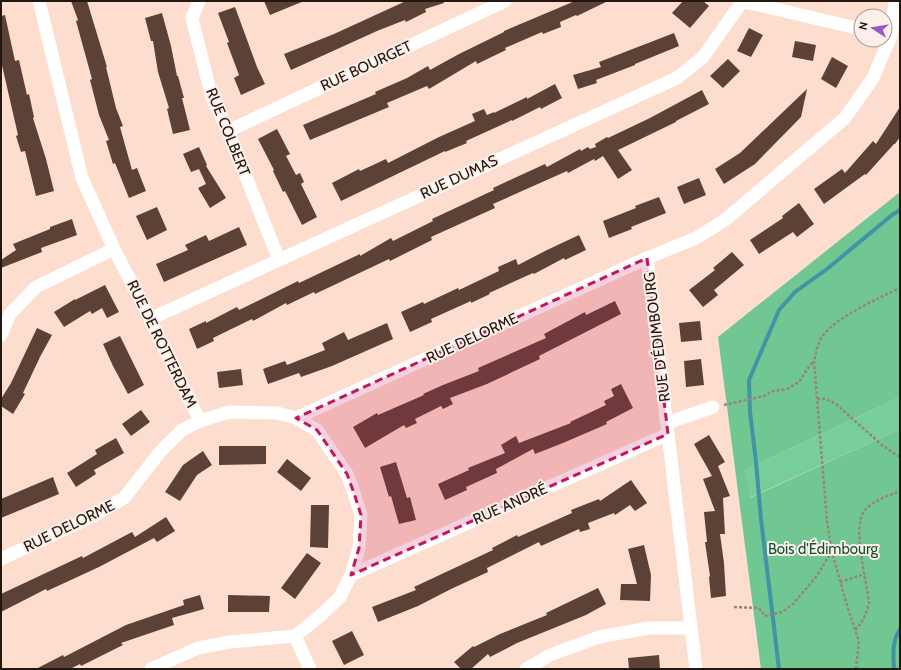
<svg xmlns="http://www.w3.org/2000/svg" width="901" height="670" font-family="Cabin,sans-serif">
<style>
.green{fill:#78ce98}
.forest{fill:#71c791}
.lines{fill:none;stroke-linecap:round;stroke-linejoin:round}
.stream{stroke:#4094a6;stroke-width:4}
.building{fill:#5c4236}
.path{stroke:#9a8379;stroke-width:2.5;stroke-dasharray:3 2;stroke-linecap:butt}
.minor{stroke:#fff;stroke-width:13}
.marked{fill:#c2185b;fill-opacity:0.2;stroke:#c2185b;stroke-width:3;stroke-dasharray:8 5;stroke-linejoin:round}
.labels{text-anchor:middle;stroke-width:4;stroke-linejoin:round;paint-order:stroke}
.street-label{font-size:15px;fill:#231712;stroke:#fcefe9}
.park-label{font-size:15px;fill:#0e512e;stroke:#fcefe9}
</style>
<rect width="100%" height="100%" fill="#fdddce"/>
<!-- green -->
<path class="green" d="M900 397V429L749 498 745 470Z"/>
<!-- forest -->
<path class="forest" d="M900 192V397L745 470 750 498 900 429V669H761L718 337Z"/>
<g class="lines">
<!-- stream -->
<path class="stream" d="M779 669 761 519 756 462 750 412 749 380 779 310 795 292 827 269 892 215 900 210
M894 669C893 655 892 641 900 629"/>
</g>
<!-- building -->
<path class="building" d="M71 1H87L107 67H106L116 108 123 126 120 127 132 170 137 168 146 191 129 198 115 163 113 164 106 141 109 140 99 115 90 80 92 79 76 21 78 20Z
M264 1H304L270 15Z
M406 1H443L444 3 425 9 426 12 406 22 405 20 377 31 291 70 284 54 334 34Z
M575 1H608L577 16 576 15 560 22 561 27 543 34 542 32 505 48 506 50 477 64 476 61 429 89 427 86 387 103 389 107 310 140 303 125 376 94 375 92 407 78 428 66 430 70 459 54 504 32V31Z
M683 1H703L709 6 690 28 672 13Z
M235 7 257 67 265 84 241 95 234 78 239 75 227 43 229 42 218 13Z
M162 13 171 46 177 76H178L184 98H182L190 130 173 134 167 109 169 108 158 72 153 41H151L145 18Z
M5 15 15 61 19 60 27 95 29 94 34 117 33 118 46 159 54 191 36 196 25 151 21 152 16 136 18 135 1 61V16Z
M749 28 763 35 751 57 737 51Z
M674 33 679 46 635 64V65L596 80 597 83 578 89 573 75 601 67 599 62Z
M795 41 816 45 813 61 792 57Z
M832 57 848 66 836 88 821 79Z
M728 59 740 71 723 88 710 76Z
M555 84 562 98 541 109 540 107 512 121V120L466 141 467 143 445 152V151L341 201 332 183 359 169 360 171 386 159 388 163 439 137 475 121 472 114 484 109 487 115 494 112V113L527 97V99Z
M807 89 801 117 755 164 724 184 715 169 740 153Z
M702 90 709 104 676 121V122L618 150 632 170 618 179 603 156 595 161 594 159 568 173 567 171 493 204 495 208 431 237 432 240 390 261 389 259 315 294 314 292 287 305 286 303 253 321 252 319 213 338 214 341 197 349 189 329 206 321V323L237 307 239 310 298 281 299 283 360 254V256L391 238 393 241 433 221 432 219 494 190 493 188 521 175 545 164 547 167 580 149 581 151 588 147 590 149 596 147 595 144 607 137 608 138 650 118Z
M900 107V137L895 144H894L866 175 865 174 824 204 814 189 842 169 845 173 873 141 876 144Z
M277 129 290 154 286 156 296 175 300 173 304 182 301 184 317 217 302 225 285 191 283 192 273 171 274 170 258 139Z
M199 147 207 165 206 166 226 198 210 208 198 188 206 184 199 169 191 172 183 154Z
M699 178 706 195 684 204 677 187Z
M659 197 666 213 631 227 632 229 609 238 603 221 636 208 635 206Z
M799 203 814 224 797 237 793 232 759 254 750 240 783 218 782 216Z
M157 207 167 230 147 240 136 216Z
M72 219 77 235 41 248 42 252 1 268V260L16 250 13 244 50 229V227Z
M239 227 247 245 164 282 156 264 188 250 185 245 206 235 209 241Z
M579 235 586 250 565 260 564 258 534 274 533 273 489 293 490 294 471 303V301L431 319 432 322 410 332 401 312 423 302 424 304 458 288 459 290 499 271 498 267 516 259 518 265 547 250Z
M732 252 744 265 714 290 718 295 703 307 689 290 715 270 713 268Z
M105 285 119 312 107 318 102 308 92 314 90 311 64 327 54 312 75 299V300Z
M615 301 621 314 539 356 540 359 487 384 450 398 453 404 443 409 441 406 415 419 417 423 406 428 404 425 365 448 353 427 377 413 378 415 424 395 423 394 443 385 479 371 478 368 546 338 544 334 585 312 586 315Z
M700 321 702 340 681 342 679 323Z
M387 323 393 339 332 366 301 377 299 373 268 384 263 369 285 361 287 365 325 350 322 343 344 332 348 340Z
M37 328 52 335 40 357 23 393 25 394 13 414 1 406V399L11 383Z
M120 336 144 385 128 394 113 366 103 344Z
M701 359 704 385 686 387 684 361Z
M241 369 243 385 219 388 217 372Z
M621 384 633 408 606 422 607 424 563 443 535 454 533 449 496 469 497 473 466 487 467 490 445 500 438 484 469 470 468 468 505 453 501 445 516 436 519 443 571 423 570 422 606 405 604 401 614 396 611 389Z
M141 410 150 422 131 436 122 424Z
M709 435 725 462 718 466 730 496 723 498 725 534H720L724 563 726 596 711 598 709 577 710 576 705 542H707L704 512 715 511 703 479 712 476 694 444Z
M116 438 124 453 94 470 96 474 76 487 67 473 97 454 95 450Z
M219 446H266V464L219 465Z
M203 451 212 465 197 475 180 501 165 492 183 465Z
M287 459 311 478 301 491 277 472Z
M396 462 407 498 410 497 416 520 399 524 391 496 389 497 380 467Z
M53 477 59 494 1 518V499Z
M631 480 647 503 635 511 630 505 615 515 614 513 588 523 590 529 580 532 579 529 541 546 539 542 487 568 488 572 451 589 418 606 378 622 372 607 416 590 414 587 493 550 492 548 517 535 518 537 572 513 571 510 599 499 600 501Z
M311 505H329L328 548 310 547Z
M166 517 175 531 157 542 154 538 99 567 47 591 46 589 1 612V594L82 556 83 558 132 532 135 537Z
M644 545 651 575 650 601 620 600 621 584H637L628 549Z
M307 553 321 563 295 599 281 588Z
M598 588 606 604 586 615 517 643 490 657 488 654 471 669H461L454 662 473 646 474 647 500 634 547 615 546 613Z
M200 595 204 609 172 618 174 625 121 643 123 645 81 666 80 664 70 669H36L63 655 64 657 126 625 184 605 183 600Z
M228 595 270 596 269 612H228Z
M352 631 364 655 344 665 332 641Z
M659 655 660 669H629L628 658Z"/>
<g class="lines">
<!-- path -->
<path class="path" d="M817 399C825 398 830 400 837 405L883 446 900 457
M724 405 764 396 773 391 787 389 799 382 808 368 814 361
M840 582 865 574
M734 607 758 608 762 611 764 616 782 612 793 604 817 576 831 552
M855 630C863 622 866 615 869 603 867 581 851 527 865 510 874 500 888 496 900 491
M856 669 859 641 849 612 832 552 827 522 814 361C816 353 817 345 822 337 834 318 879 298 900 288"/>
<!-- minor -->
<path class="minor" d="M39 1 82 178 114 249 150 319 200 421
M199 1 192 18 212 98 228 131 279 260
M741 1 861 29
M228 131 505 1
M647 258 696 669
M150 319 677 78 703 57 742 2
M1 335 10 314 36 287 114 249
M296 418 647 258 696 238 725 220 845 118 873 78 891 36 895 1
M667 423 713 407
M1 559 91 517 124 498 160 452 182 430 200 421 229 412 277 413 296 418 317 430 347 474 354 493 361 515 359 548 351 575 340 597 320 616 295 636
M351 575 668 434
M295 636 310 669
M151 669 198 648 230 642 295 636
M526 669 550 655 599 637 649 628H691"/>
</g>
<!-- marked area -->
<path class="marked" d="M647 258 668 434 351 575 359 548 361 515 354 493 347 474 317 430 296 418Z"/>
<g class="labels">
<!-- street labels -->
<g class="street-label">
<text transform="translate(366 66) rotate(-25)" y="5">RUE BOURGET</text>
<text transform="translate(228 132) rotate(68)" y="5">RUE COLBERT</text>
<text transform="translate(459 177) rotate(-25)" y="5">RUE DUMAS</text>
<text transform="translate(657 337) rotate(-97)" y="5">RUE D'ÉDIMBOURG</text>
<text transform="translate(472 338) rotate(-25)" y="5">RUE DELORME</text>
<text transform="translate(162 344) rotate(64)" y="5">RUE DE ROTTERDAM</text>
<text transform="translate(510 504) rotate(-24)" y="5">RUE ANDRÉ</text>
<text transform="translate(69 526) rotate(-26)" y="5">RUE DELORME</text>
</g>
<!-- park labels -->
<g class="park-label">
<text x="823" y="554">Bois d'Édimbourg</text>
</g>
</g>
<!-- border -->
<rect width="901" height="670" fill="none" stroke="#231712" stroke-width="4"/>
<!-- north arrow -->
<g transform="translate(873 28) rotate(282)"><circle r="19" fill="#fcefe9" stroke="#a59993"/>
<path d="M0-3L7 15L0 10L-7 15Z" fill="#9a55ca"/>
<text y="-6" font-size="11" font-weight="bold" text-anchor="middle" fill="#231712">N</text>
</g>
</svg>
